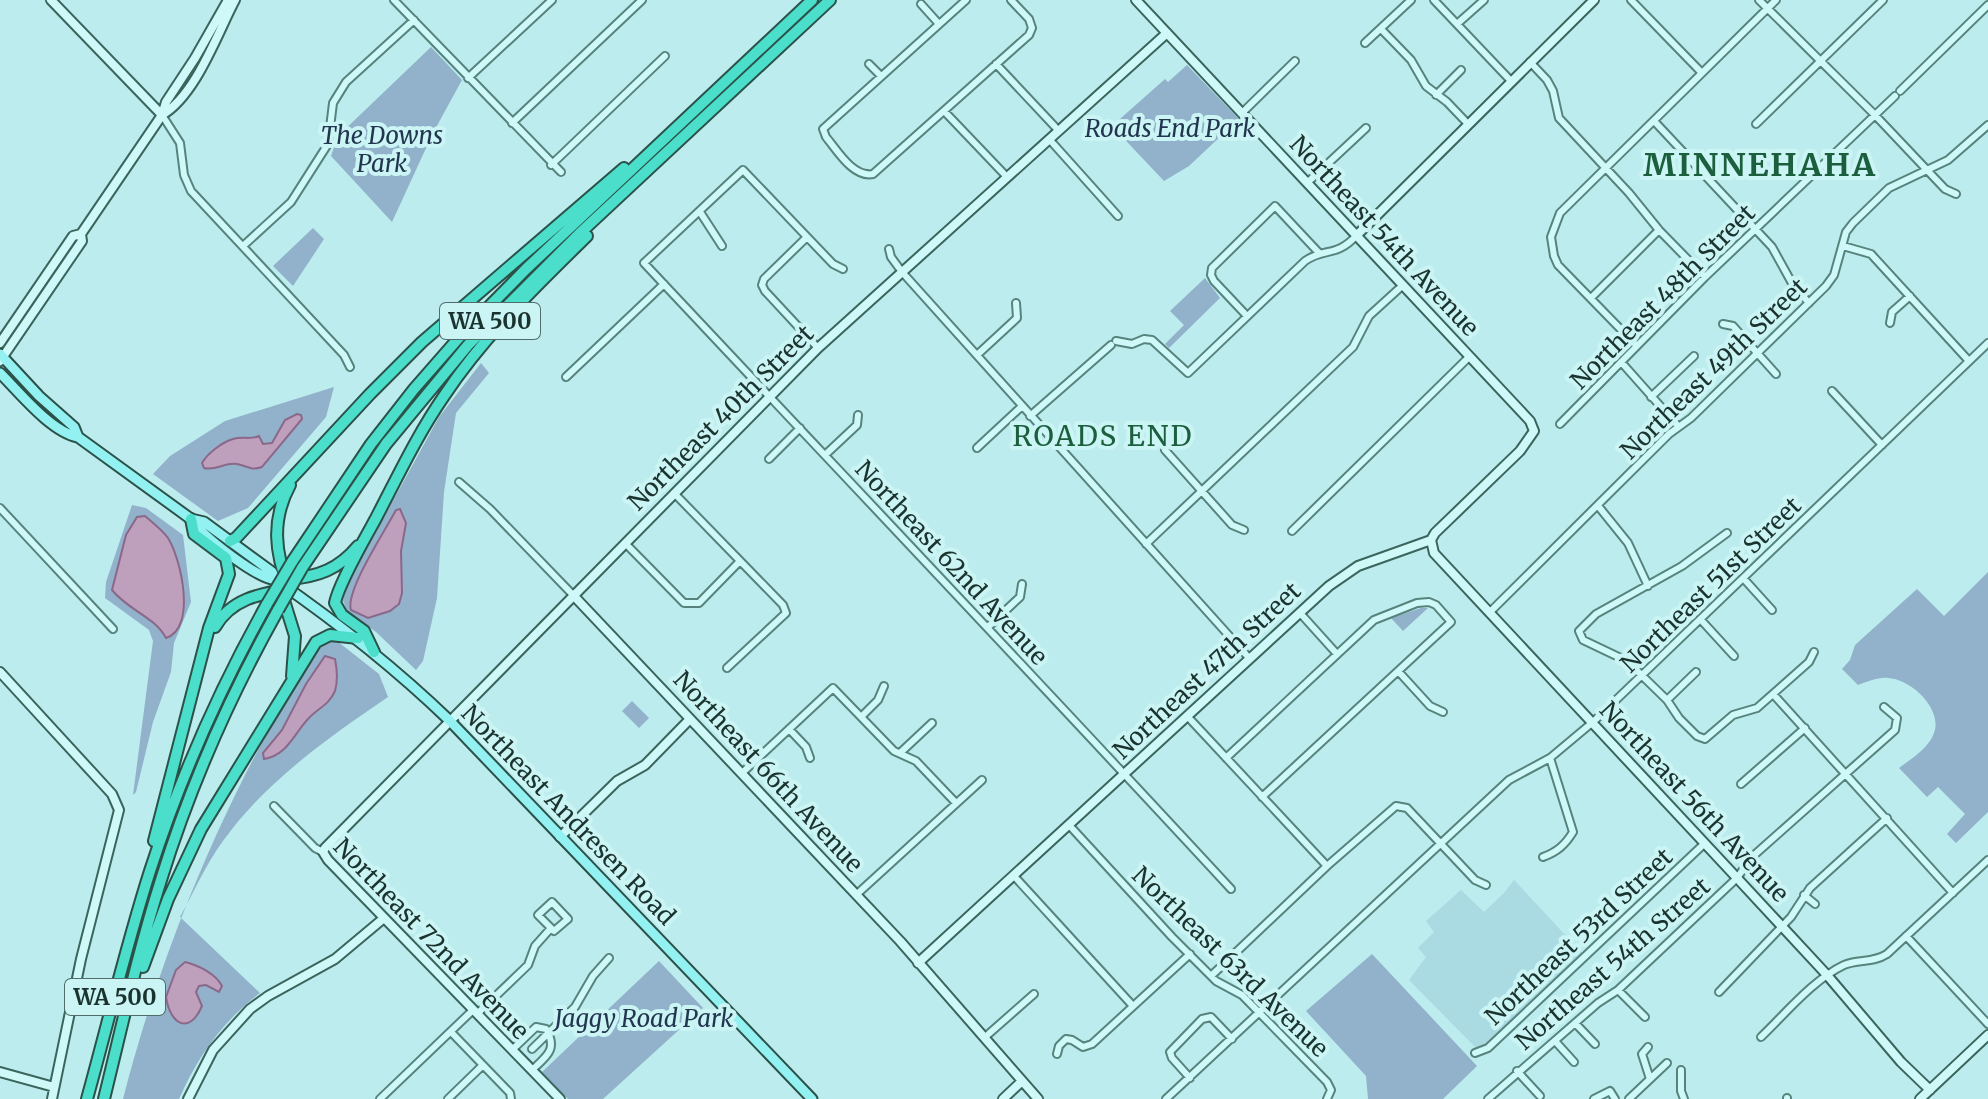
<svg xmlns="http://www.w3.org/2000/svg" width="1988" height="1099" font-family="Merriweather,serif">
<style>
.farmland{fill:#aadae2}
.green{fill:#91b2ca}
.water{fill:#bea0bd;stroke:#8b6889;stroke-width:2}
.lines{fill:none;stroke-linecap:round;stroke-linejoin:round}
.street-casing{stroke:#56847d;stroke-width:10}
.secondary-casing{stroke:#3a655d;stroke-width:12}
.primary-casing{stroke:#2b5149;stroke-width:13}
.highway-casing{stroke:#2b5149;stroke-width:14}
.street{stroke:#cff8f8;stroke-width:6}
.secondary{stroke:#cff8f8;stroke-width:8}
.primary{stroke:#93f1f1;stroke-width:9}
.highway{stroke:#4bdecb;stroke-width:10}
.highway-bridge-casing{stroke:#2b5149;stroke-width:14;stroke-linecap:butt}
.highway-bridge{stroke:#4bdecb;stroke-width:10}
.labels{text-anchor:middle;stroke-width:8;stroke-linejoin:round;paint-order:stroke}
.shield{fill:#cbf4f4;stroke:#506d69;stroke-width:2}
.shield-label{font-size:22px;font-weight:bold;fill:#1b332e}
.park-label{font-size:24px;font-style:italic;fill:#22364f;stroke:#cbf4f4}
.street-label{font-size:24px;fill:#1b332e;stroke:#cbf4f4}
.quarter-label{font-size:28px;letter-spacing:2px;fill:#1b5f3e;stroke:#cbf4f4}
.district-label{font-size:32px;font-weight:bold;letter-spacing:2px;fill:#1b5f3e;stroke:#cbf4f4}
</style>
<rect width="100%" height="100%" fill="#bceced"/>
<!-- farmland -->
<path class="farmland" d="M1514 880 1583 954 1486 1044 1476 1048 1409 980 1426 957 1418 948 1434 932 1426 921 1461 890 1484 912 1504 893Z"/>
<!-- green -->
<path class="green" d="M431 47 462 80 433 133 392 222 331 156 338 136Z
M1187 65 1239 119 1189 166 1164 181 1112 126 1165 79 1168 82Z
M313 228 324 239 293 286 273 266Z
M1205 278 1220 298 1169 348 1165 344 1184 325 1170 311Z
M481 363 489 373 456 413 444 492 437 598 423 661 416 670 376 632 348 612 343 601 346 586 439 417Z
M334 387 326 417 248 508 218 521 153 474 170 456 225 421Z
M132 505 146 508 183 535 191 602 174 643 171 672 153 722 136 792 133 795 153 641 149 630 105 598 106 582Z
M1988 572V812L1956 843 1947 834 1965 814 1938 787 1927 797 1899 768C1911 759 1929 748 1934 733 1943 709 1911 679 1888 678 1878 677 1867 682 1858 685L1842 669 1850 660 1855 645 1917 589 1944 616Z
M1421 608H1428L1403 631 1391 618Z
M337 641 379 674 388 697C328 738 266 781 223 841 206 864 194 892 180 917L260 993C222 1022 198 1056 179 1099H123C152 986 193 878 246 773 269 728 297 685 323 642Z
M632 701 649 718 639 728 622 711Z
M1372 954 1477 1066 1443 1099H1368L1366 1076 1306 1011Z
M659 961 703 1008 603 1099H568L542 1072Z"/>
<!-- water -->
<path class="water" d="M297 414 301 415 302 419 262 467C250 471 248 466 237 464 225 462 216 471 204 468L202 463C207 454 222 442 233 439 243 436 251 440 259 436L263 444 272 443 285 420Z
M400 509 406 523 401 551 402 593 399 604 390 611 368 618 351 610C345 591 385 531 396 510Z
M145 516C153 523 162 530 168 538 181 559 197 628 166 638 154 616 129 611 112 590L126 535 137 517Z
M325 656 335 659C337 669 338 681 335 691 329 705 318 708 309 718 294 733 288 755 264 759L263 753 282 730 306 684Z
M185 962C198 965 216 974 222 986L219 992 206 985 199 986 196 992 202 1006C189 1036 170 1024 166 997L176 970Z"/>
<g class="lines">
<!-- street casing -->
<g class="street-casing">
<path id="street" d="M394 0 561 172
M966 0 823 129 826 137C837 150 853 178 873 174L1029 35 1032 28 1029 19 1011 0
M1434 0 1511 81
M1631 0 1701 72
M1759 0 1874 114 1945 189 1956 194
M921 4 939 24
M1457 24 1484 0
M1381 29 1411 60 1426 86 1447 102 1468 124
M1365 43 1411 0
M1530 62 1547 80 1553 91 1559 118 1629 193 1659 230 1705 277
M869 64 881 76
M996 64 1058 130
M468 78 552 0
M1900 91 1988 5
M1436 95 1461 70
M944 111 1007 177
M1242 113 1295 61
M162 115 180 143 184 175 191 191 344 355 350 367
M1655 122 1772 247 1793 285 1809 303
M512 123 642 0
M1756 124 1883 0
M1049 139 1118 216
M551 165 665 56
M1307 183 1366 128
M700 212 722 246
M807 237 764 279 762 285 765 291 818 348
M243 246 291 202 328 144 333 103 346 82 414 20
M1843 246 1871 254 1969 361
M889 249 891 257 902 272 1250 659
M843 269 833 264 743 170 644 263C840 472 1037 679 1231 889
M1591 298 1659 230
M1247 316 1214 281 1211 275 1212 268 1275 206 1320 254
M1890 323 1892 312 1910 296
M1723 324 1733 326 1776 374
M1116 341 1132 344 1144 339 1152 340 1188 373 1305 261C1325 247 1336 258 1357 235
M1636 345 1558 265 1554 256 1551 237 1560 213 1776 0
M977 355 1017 318 1016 303
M1622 363 1678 426
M566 377 664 284
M1832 391 1882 445
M1651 397 1694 356
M1030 416 1111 345
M1560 424 1705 277 1895 96
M977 448 1022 406
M1165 450 1232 525 1244 530
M825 455 857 425 858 415
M769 459 800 428
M459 482 490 509 573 595
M674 493 783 605 786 613 727 668
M1599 507 1628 543 1648 586
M0 508 113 629
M1292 531 1469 357
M1727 533 1682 566 1596 614 1579 631 1583 640 1627 661 1667 700 1679 718 1697 736 1705 739 1733 715 1757 708 1809 662 1814 652
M625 543 684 603H699L740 561
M1146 544 1353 347 1369 316 1403 285
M1744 579 1772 610
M1490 612 1669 434 1691 418 1826 286 1834 275 1846 232 1853 223 1889 188 1948 160 1988 125
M1300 613 1337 654
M1702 621 1734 656
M988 627 1020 597 1022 584
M1398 671 1430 706 1443 712
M1773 694 1953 893
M1667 700 1696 672
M861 717 878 700 884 686
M1188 717 1327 866
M789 729 806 747 810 758
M900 753 932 723
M1226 758 1374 620 1417 603 1429 602 1436 605 1451 622 1262 797
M742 773 833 688 894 751 916 761 956 803
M1741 784 1805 728
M274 806 315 848 323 852
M1069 825 1172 937 1216 981 1242 995 1327 1082 1331 1090 1327 1099
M1543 857C1557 852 1565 845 1573 832L1550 758
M1014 876 1133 1006
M856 895 982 780
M1804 895 1815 904
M1906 936 1988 1024
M1211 976 1327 866 1396 806 1407 808 1475 880 1486 885
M1618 990 1645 1017
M1719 992 1791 917 1810 888 1887 818
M477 1014 528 965 535 946 551 928 538 915 552 902 568 919 554 931 551 928
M1575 1023 1595 1044
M451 1032 510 1093 511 1099
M1761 1037C1785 1014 1814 979 1844 965 1858 959 1873 963 1887 954L1988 860
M984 1038 1034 994
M1555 1041 1574 1062
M1648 1047 1642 1054 1650 1079
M532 1049 575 1007 593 976 609 958
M512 1050 536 1027 546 1029C558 1049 547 1056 532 1070
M1475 1053 1488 1048 1705 843
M1057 1054 1059 1046 1066 1039 1072 1040 1083 1047 1092 1044 1190 954
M1681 1070V1091L1684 1099
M1517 1071 1540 1096
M1190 1078 1172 1058 1170 1052 1202 1019 1211 1017 1232 1039
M1787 1098V1099
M380 1099 473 1010
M448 1099 483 1065
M1166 1099 1509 780 1550 758 1593 722 1988 343
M1488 1099 1598 1003 1618 990 1737 878 1752 857 1895 730 1897 718 1884 707
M1594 1099 1610 1091 1615 1099
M1629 1099 1667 1063"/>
</g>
<!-- secondary casing -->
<g class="secondary-casing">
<path id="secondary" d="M51 0 162 115
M162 115C196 95 217 34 235 0
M1357 235 1594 0
M0 343 73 236 81 234
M0 361 82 241 81 234 162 115 166 102 195 58 228 0
M1431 540 1434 553 1737 878 1827 975 1901 1062 1930 1090
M573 595 900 941 1038 1099
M0 672 112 794 119 810 81 959 52 1099
M560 837 617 781 645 765 690 719
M918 963 1329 586 1358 566 1431 540 1435 533 1520 451 1534 431 1530 421 1136 0
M0 1072 54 1087
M188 1099 213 1050 250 1009 268 996 335 959 384 918
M560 1099 328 860 323 852 325 848 818 348 1167 33
M1003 1099 1022 1081
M1920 1099 1988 1035"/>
</g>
<!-- primary casing -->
<g class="primary-casing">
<path id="primary" d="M0 354 39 396 74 427 78 437
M0 373C19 392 51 432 78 437L191 519C202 536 256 578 276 580 338 623 395 668 449 720L812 1099
M191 519 204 522 272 572 276 580"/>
</g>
<!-- highway casing -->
<g class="highway-casing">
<path id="highway" d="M230 541 236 538 370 394 422 342 624 168
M292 562 371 444 414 389 463 333 526 269 812 0
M302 568 386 444 468 345 579 234 830 0
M288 579C318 577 339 569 358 546
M282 594 295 636 292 676
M215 627C231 599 259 594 289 589 275 553 271 520 290 485
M374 652 364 631 342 615 335 603C338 585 365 538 375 520 397 478 417 435 444 396 484 336 536 286 587 236
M154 841 209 628 229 574 226 558 194 534 191 519
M143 967 168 899 201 829 316 642 330 635 358 638
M87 1099C108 1023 126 946 150 871 180 778 220 688 267 604
M104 1099C122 1026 138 952 161 880 190 786 230 696 278 610"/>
</g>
<!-- street -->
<use href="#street" class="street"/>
<!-- secondary -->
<use href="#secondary" class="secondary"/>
<!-- primary -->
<use href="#primary" class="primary"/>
<!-- highway -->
<use href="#highway" class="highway"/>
<!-- highway-bridge casing -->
<g class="highway-bridge-casing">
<path id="highway-bridge" d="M267 604 292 562
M278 610 302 568"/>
</g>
<!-- highway-bridge -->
<use href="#highway-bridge" class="highway-bridge"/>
</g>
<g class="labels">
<!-- shield labels -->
<g class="shield">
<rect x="440" y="303" width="100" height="36" rx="6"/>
<rect x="65" y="979" width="100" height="36" rx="6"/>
</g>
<g class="shield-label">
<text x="490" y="329">WA 500</text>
<text x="115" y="1005">WA 500</text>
</g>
<!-- park labels -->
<g class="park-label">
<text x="1170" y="137">Roads End Park</text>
<text x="382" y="144">The Downs<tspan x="382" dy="28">Park</tspan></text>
<text x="644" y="1027">Jaggy Road Park</text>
</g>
<!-- street labels -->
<g class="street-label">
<text transform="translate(1384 236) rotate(47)" y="8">Northeast 54th Avenue</text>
<text transform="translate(1663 297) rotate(-45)" y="8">Northeast 48th Street</text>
<text transform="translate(1714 369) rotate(-44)" y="8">Northeast 49th Street</text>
<text transform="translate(721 418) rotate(-45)" y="8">Northeast 40th Street</text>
<text transform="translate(951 563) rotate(47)" y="8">Northeast 62nd Avenue</text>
<text transform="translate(1711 585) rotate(-44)" y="8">Northeast 51st Street</text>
<text transform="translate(1207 671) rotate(-43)" y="8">Northeast 47th Street</text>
<text transform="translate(768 772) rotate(47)" y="8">Northeast 66th Avenue</text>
<text transform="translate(1694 802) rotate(47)" y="8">Northeast 56th Avenue</text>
<text transform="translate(568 815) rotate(46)" y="8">Northeast Andresen Road</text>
<text transform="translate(1579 937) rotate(-43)" y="8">Northeast 53rd Street</text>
<text transform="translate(431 939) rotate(46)" y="8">Northeast 72nd Avenue</text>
<text transform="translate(1230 962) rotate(44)" y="8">Northeast 63rd Avenue</text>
<text transform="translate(1613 964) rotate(-41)" y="8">Northeast 54th Street</text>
</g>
<!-- quarter labels -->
<g class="quarter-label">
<text x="1103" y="446">ROADS END</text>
</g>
<!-- district labels -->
<g class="district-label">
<text x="1760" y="176">MINNEHAHA</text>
</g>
</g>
</svg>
